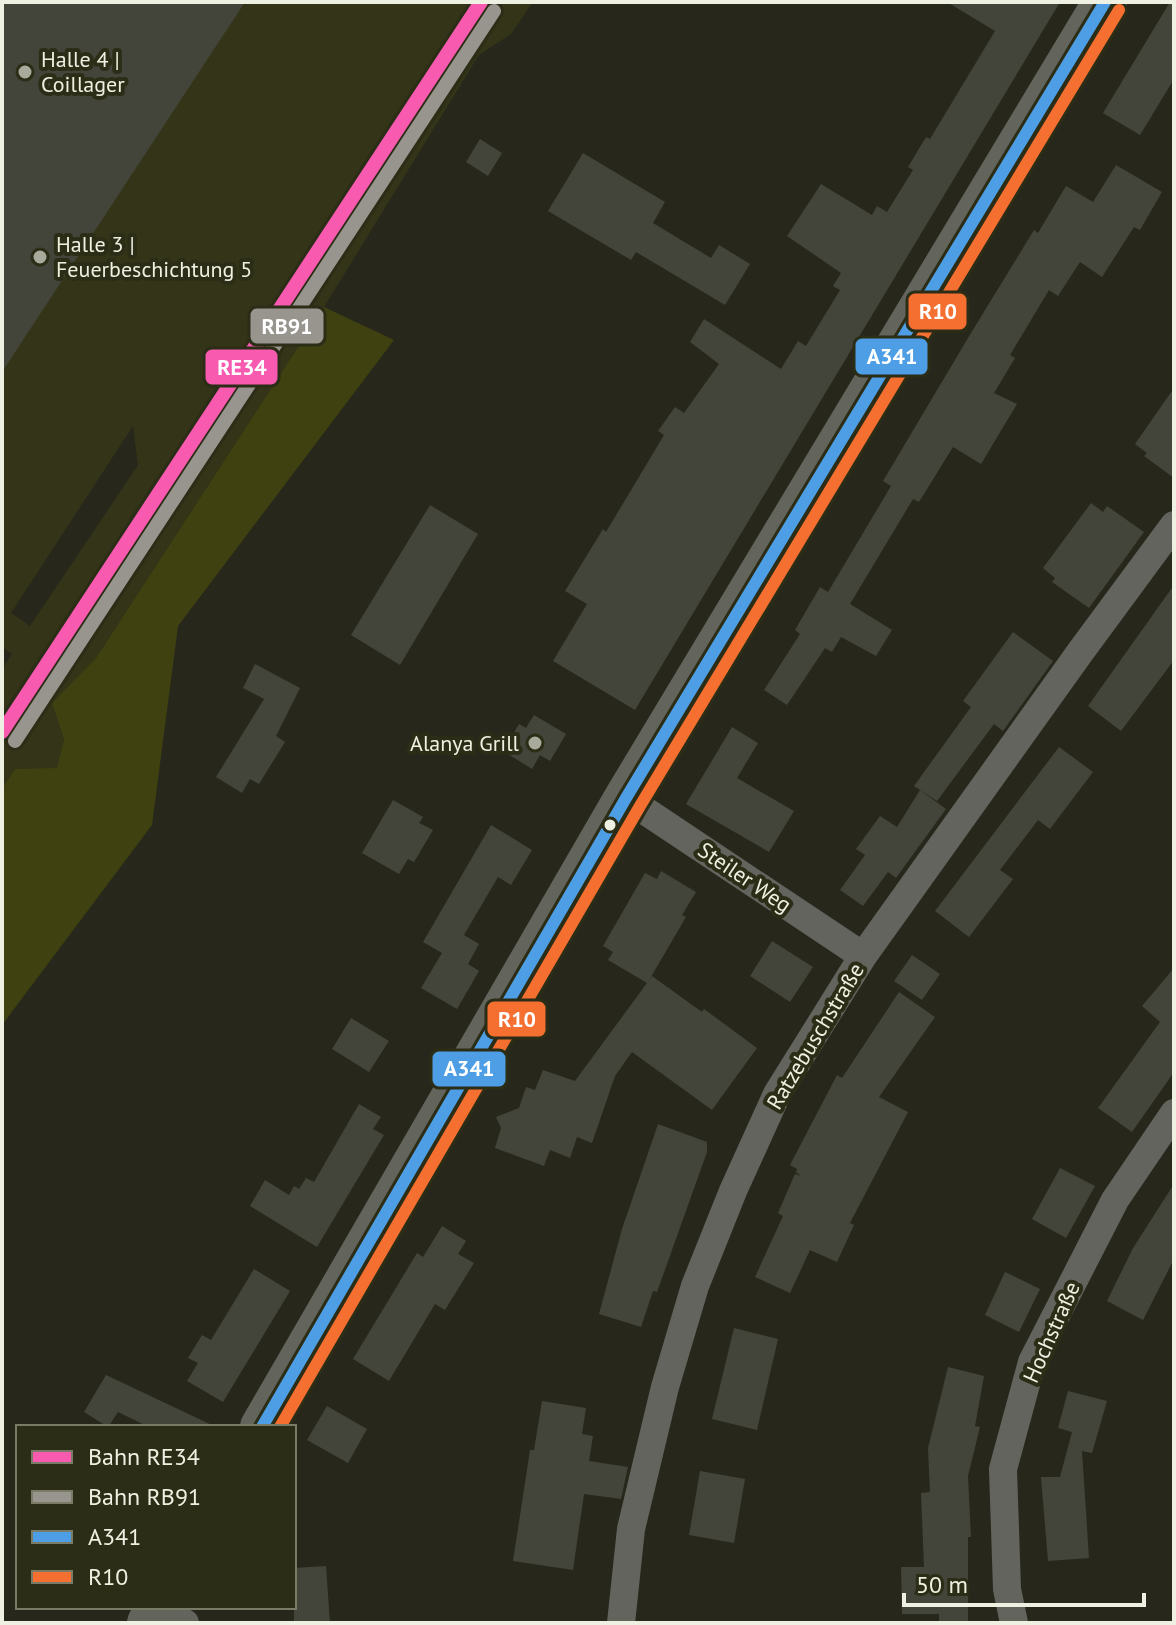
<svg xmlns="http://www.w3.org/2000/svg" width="1176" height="1625" font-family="'PT Sans',sans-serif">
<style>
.built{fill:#333418;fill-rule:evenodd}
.green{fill:#3f4110}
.building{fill:#44453a}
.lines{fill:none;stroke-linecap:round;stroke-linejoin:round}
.minor{stroke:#64645f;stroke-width:28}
.primary{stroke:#63645c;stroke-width:44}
.bus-1-casing{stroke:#2c2d16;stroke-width:18}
.bus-2-casing{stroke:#2c2d16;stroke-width:18}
.bus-1{stroke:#4d9ee5;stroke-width:12}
.bus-2{stroke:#f46f30;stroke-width:12}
.rail-1-casing{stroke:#2c2d16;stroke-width:20}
.rail-2-casing{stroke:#2c2d16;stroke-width:20}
.rail-1{stroke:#f75aaf;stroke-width:14}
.rail-2{stroke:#98958f;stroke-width:14}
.poi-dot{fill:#a8aa9c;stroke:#2c2d16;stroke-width:3}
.bus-dot{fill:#eef0e1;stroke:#2c2d16;stroke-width:3}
.labels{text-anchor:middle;stroke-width:8;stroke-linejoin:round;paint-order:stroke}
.poi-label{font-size:22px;fill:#eef0e1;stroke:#2c2d16;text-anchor:start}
.street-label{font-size:22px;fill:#eef0e1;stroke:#2c2d16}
.line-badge{stroke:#2c2d16;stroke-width:3}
.badge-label{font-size:22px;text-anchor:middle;font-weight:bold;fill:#fff}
</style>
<rect width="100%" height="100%" fill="#27281b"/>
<!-- built -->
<path class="built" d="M2 2H533L511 34 479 55 324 307 96 658 53 703 64 739 57 769H15L2 788V669L12 654 2 647ZM133 426 138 465 30 626 11 613Z"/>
<!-- green -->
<path class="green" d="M324 307 394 340 178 626 152 825 2 1025V788L15 769 57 768 64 739 52 703 96 658Z"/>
<!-- building -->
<path class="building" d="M2 2H245L2 372Z
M947 2H1060L635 710 553 661 587 604 565 591 603 529 606 532 664 435 658 431 675 407 684 413 719 364 690 342 704 319 781 369 798 341 806 346 840 290 833 286 841 273 787 236 821 184 872 215 877 206 887 212 913 170 908 167 926 137 930 139 995 31Z
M1170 2H1174V79L1140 135 1103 113Z
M480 139 502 153 488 176 466 162Z
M583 153 665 202 653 223 711 258 719 245 750 264 725 305 636 252 631 260 548 211Z
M1116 165 1162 192 1140 230 1134 227 1102 277 1080 262 1058 296 1049 290 1010 355 1015 358 994 393 1017 404 981 464 953 447 919 502 913 499 850 604 892 630 876 656 841 637 832 652 825 648 787 705 764 690 800 634 795 630 820 587 828 592 891 486 883 481 971 333 1034 230 1038 233 1066 186 1093 202Z
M1174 388V478L1144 456 1147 453 1135 444Z
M1091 503 1103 512 1107 506 1144 532 1089 608 1052 582 1055 578 1043 568Z
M430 505 478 534 400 665 351 635Z
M1174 585V660L1121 731 1088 706Z
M1013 632 1053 661 1003 731 994 724 937 801 914 786 971 707 963 701Z
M255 664 300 688 276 736 285 742 259 784 250 779 242 793 216 777 264 699 243 688Z
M534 715 566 734 550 761 540 755 532 769 503 751 519 724 526 728Z
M732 727 758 743 737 778 794 811 769 852 686 804Z
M1059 747 1093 772 1050 829 1038 820 1000 870 1013 879 969 937 935 911Z
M920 790 946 809 896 878 888 872 863 906 840 890 865 855 856 849 880 816 897 827Z
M393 800 423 817 419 823 433 830 414 862 408 859 399 874 362 853Z
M491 825 532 850 511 885 498 877 464 935 479 944 468 964 479 971 457 1009 421 988 442 953 423 942Z
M661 871 696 892 682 915 686 917 648 982 652 976 702 1012 704 1009 757 1048 712 1110 632 1052 615 1076 592 1143 577 1137 570 1158 550 1150 544 1166 495 1148 501 1128 496 1117 519 1108 526 1087 535 1090 543 1070 575 1081 647 983 608 960 613 952 603 946 645 873 657 879Z
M772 941 813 967 790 1002 750 976Z
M912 955 940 974 922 1000 894 981Z
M1174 968V1072L1132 1132 1098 1108 1160 1022 1142 1006Z
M899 992 935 1017 879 1097 908 1112 850 1223 854 1225 837 1262 810 1250 790 1293 755 1277 783 1216 778 1213 795 1174 801 1176 796 1172 797 1169 790 1165 837 1075 842 1078Z
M351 1018 389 1041 369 1072 332 1049Z
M359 1104 381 1117 373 1129 384 1135 317 1247 250 1206 265 1180 289 1195 294 1186 299 1189 306 1178 314 1182Z
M658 1124 707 1142V1152L657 1292 653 1291 641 1327 599 1314 622 1229Z
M1060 1168 1095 1186 1066 1238 1032 1219Z
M1174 1184V1259L1143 1320 1107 1301 1133 1248Z
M442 1226 466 1241 458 1254 474 1263 445 1310 435 1304 389 1381 353 1359 417 1253 423 1257Z
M254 1269 290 1291 223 1402 187 1381 198 1363 188 1358 202 1335 211 1340Z
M1005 1272 1040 1289 1019 1332 985 1315Z
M734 1328 778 1339 757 1430 712 1419Z
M948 1367 984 1376 975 1426 980 1427 968 1476 971 1537H968V1623H939V1614H902L901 1567H924L921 1493 930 1492 928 1448Z
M106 1375 216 1427H149L118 1412 108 1427 84 1412Z
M1068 1391 1107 1401 1092 1453 1082 1451 1089 1558 1048 1561 1041 1477H1060L1072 1432 1058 1428Z
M542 1401 586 1408 582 1434 593 1436 589 1461 628 1467 621 1499 584 1494 573 1570 513 1561 530 1450H534Z
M327 1406 367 1429 348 1463 307 1440Z
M700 1471 745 1479 734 1543 689 1535Z
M326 1566 330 1623H294V1568Z"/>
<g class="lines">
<!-- minor -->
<path class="minor" d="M626 798 863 956
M157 1610 185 1623
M621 1623 631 1529 665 1387 695 1286 733 1191 777 1094 863 956 1081 651 1174 525
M1014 1623 1007 1589 1003 1469 1032 1362 1115 1200 1174 1113"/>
<!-- primary -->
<path class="primary" d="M262 1427 626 798 1105 2
M149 1623 158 1607"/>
<!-- bus-1 casing -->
<g class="bus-1-casing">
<path id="bus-1" d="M262 1427 626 798 1105 2"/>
</g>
<!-- bus-2 casing -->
<g class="bus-2-casing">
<path id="bus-2" d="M280 1427 640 806 1119 10"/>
</g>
<!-- bus-1 -->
<use href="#bus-1" class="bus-1"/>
<!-- bus-2 -->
<use href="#bus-2" class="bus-2"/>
<!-- rail-1 casing -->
<g class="rail-1-casing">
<path id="rail-1" d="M2 732 481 2"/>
</g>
<!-- rail-2 casing -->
<g class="rail-2-casing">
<path id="rail-2" d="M15 741 494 11"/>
</g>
<!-- rail-1 -->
<use href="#rail-1" class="rail-1"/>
<!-- rail-2 -->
<use href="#rail-2" class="rail-2"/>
</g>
<!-- markers -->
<g class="poi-dot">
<circle cx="25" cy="72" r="8"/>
<circle cx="40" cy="257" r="8"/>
<circle cx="535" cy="743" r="8"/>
</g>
<circle class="bus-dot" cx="610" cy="825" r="7"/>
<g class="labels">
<!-- poi labels -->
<g class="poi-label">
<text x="41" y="67">Halle 4 |<tspan x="41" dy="25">Coillager</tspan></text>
<text x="56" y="252">Halle 3 |<tspan x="56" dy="25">Feuerbeschichtung 5</tspan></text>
<text x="519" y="751" text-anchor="end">Alanya Grill</text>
</g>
<!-- street labels -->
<g class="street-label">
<text transform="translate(745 877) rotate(34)" y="8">Steiler Weg</text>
<text transform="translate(815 1036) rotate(-59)" y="8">Ratzebuschstraße</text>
<text transform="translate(1051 1332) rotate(-66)" y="8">Hochstraße</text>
</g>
</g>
<g class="line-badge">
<rect x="907" y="292" width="61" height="39" rx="8" fill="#f46f30"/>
<rect x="249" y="307" width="76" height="38" rx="8" fill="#98958f"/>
<rect x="854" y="337" width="75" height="39" rx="8" fill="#4d9ee5"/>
<rect x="204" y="348" width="75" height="38" rx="8" fill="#f75aaf"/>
<rect x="486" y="1000" width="61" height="38" rx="8" fill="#f46f30"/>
<rect x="431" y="1050" width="76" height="38" rx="8" fill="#4d9ee5"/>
</g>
<g class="badge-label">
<text x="938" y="319">R10</text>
<text x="287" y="334">RB91</text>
<text x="892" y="364">A341</text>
<text x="242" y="375">RE34</text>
<text x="517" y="1027">R10</text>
<text x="469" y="1076">A341</text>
</g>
<!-- border -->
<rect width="1176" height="1625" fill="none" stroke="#eef0e1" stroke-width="8"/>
<!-- legend -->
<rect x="16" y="1425" width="280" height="184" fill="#2c2d16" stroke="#7a7b67" stroke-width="2"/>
<rect x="32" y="1451" width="40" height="12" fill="#f75aaf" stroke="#7a7b67" stroke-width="2"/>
<text x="88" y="1465" font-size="24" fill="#eef0e1">Bahn RE34</text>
<rect x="32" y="1491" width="40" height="12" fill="#98958f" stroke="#7a7b67" stroke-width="2"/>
<text x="88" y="1505" font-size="24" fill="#eef0e1">Bahn RB91</text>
<rect x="32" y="1531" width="40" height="12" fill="#4d9ee5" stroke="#7a7b67" stroke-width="2"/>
<text x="88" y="1545" font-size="24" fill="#eef0e1">A341</text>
<rect x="32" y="1571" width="40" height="12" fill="#f46f30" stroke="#7a7b67" stroke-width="2"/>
<text x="88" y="1585" font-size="24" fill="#eef0e1">R10</text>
<!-- scale -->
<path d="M904 1593v12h240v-12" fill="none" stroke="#eef0e1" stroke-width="4"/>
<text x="916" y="1593" font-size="24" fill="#eef0e1" stroke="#2c2d16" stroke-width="6" paint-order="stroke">50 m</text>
</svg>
